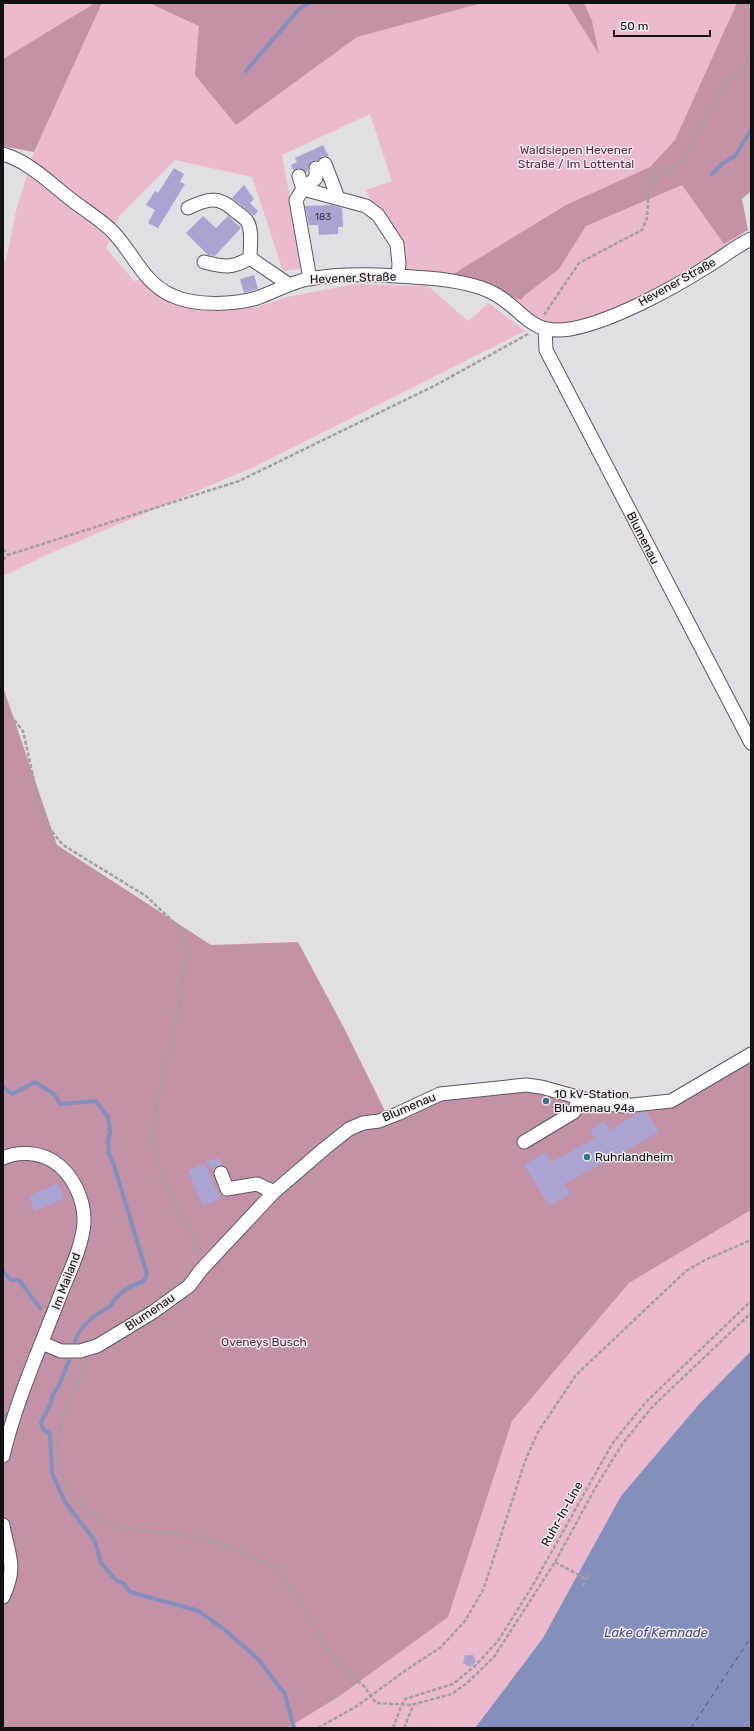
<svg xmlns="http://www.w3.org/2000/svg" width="754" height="1731" font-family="Rubik,sans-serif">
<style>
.green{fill:#ecbacf}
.forest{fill:#c492a8}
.water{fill:#858fbb}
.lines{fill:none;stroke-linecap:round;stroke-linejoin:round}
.stream{stroke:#858fbb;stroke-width:4}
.ferry{stroke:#45508b;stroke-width:1;stroke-dasharray:5 4;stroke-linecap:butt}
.building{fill:#aba3d1}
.minor-casing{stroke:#5b585d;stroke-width:15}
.path{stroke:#a29fa4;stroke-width:2.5;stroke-dasharray:4 2;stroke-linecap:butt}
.minor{stroke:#fff;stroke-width:13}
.poi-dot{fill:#347888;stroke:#f0ebf2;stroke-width:1.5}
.labels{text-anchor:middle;stroke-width:3;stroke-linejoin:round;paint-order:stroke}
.number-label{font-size:10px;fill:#383542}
.park-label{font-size:12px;fill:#662948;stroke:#f0ebf2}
.street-label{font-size:12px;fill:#111012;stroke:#f0ebf2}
.poi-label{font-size:12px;fill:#111012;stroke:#f0ebf2;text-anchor:start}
.water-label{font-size:13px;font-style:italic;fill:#45508b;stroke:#f0ebf2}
</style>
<rect width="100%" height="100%" fill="#e2dee5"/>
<!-- green -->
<path class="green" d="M3 3H95L3 59Z
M102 3H149L167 11 169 3H751L735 200 742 239 691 271 635 301 591 318 567 323 550 324 536 318 519 304 404 269 366 190 392 181 370 114 282 155 303 268 283 271 252 177 175 160 120 215 106 248 134 281 142 279 152 291 166 300 199 309 246 304 257 307 287 297 355 284 428 286 468 321 489 303 525 331 254 467 53 552 3 576V266L7 255 16 211 34 152Z
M751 1210V1351L701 1402 543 1638 475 1728H288L341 1695 447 1617 512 1421 629 1283Z"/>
<!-- forest -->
<path class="forest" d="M95 3H102L34 152 3 146V59Z
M149 3H482L357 37 236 125 195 75 199 26Z
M567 3H584L592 21 599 54Z
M737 3H751V191L742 199 748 230 724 244 682 185 586 226 559 269 525 295 521 300 450 276 566 205 650 167 675 140Z
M3 687 57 845 211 945 298 942 343 1026 385 1111 440 1094 544 1080 608 1098 668 1097 751 1048V1210L629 1283 512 1421 448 1617 341 1695 288 1728H3Z"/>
<!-- water -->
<path class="water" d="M751 1351V1728H475L543 1638 621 1496 701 1402Z"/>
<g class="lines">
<!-- stream -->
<path class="stream" d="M246 71 299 9 309 3
M712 174 723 163 735 156 751 130
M3 1087 12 1094 35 1082 54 1094 60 1104 96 1101 108 1117 110 1132 108 1141 109 1154 114 1165 147 1274 144 1281C130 1286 116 1294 110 1307 96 1313 80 1326 75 1341
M3 1271 11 1280H19L40 1308
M69 1361C63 1373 61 1386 52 1396 52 1408 44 1413 41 1423L43 1429 50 1434 52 1473 65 1502 95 1541 101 1563 117 1581 123 1583 130 1592 199 1611 225 1630 258 1659 285 1694 294 1728
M3 1414 5 1415"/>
<!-- ferry -->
<path class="ferry" d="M691 1728 751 1637"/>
</g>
<!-- building -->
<path class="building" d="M323 145 329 157 323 156 318 160 312 161 306 173 300 168 293 170 291 165 297 162 295 158Z
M174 168 184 174 180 182 185 184 158 228 148 223 155 210 146 205 155 191 158 193Z
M244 185 254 199 250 203 258 211 254 216 232 198Z
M333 205 342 208 343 227H338V234L319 235 318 225H309L305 206Z
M203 216 216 228 228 216 241 228 215 256 208 255 186 233Z
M254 275 258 289 244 293 240 279Z
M640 1112H646L659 1132 564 1184 570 1194 550 1206 524 1165 546 1152 552 1162 595 1138 590 1130 604 1121 610 1130Z
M219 1158 222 1165 218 1166 214 1170 205 1161Z
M205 1163 220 1199 203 1206 188 1171Z
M58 1183 65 1198 35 1211 29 1196Z
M465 1655H473L476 1662 470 1667 463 1663Z"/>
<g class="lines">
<!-- minor casing -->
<g class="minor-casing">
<path id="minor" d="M3 154C30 162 51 184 73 201 85 210 99 219 110 229 133 251 142 283 173 296 195 306 234 305 257 298 274 292 289 283 308 279 336 274 369 274 397 276 427 278 461 279 489 291 523 306 526 336 570 329 611 322 672 289 708 266 723 257 736 246 751 239
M325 164 338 198
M299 176 303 189 296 200 310 279
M303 189 366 206 378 215 397 244 399 264 398 276
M303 189 316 178V168
M188 208C207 199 218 195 235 211 239 214 244 217 247 221 253 230 250 247 250 258L288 284
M204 262C224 267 231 269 250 258
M545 329 546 350 751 743
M524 1142 574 1112 579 1097
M3 1158C17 1151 39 1152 53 1161 72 1173 85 1199 84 1223 82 1247 70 1271 61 1293 41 1346 16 1400 3 1456
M221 1173 227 1189 257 1184 274 1192
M42 1343 61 1351H80L97 1346 153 1312 189 1286 201 1270 274 1192 324 1149 349 1129 363 1123 379 1121 397 1114 440 1094 526 1085 541 1087 599 1103 623 1106 671 1101 751 1054
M3 1525C8 1556 18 1565 3 1597"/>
</g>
<!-- path -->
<path class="path" d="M649 182 679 165 722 90 751 59
M544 315 579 263 642 230 647 218 650 167
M3 549 8 555
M3 560 8 555 239 481 436 385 528 334
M3 706 23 731 43 821 63 845 146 896 182 930 186 955 179 1009 155 1113 152 1138 156 1160 172 1199 192 1236 197 1256
M88 1362 70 1397 62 1420 57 1444V1460L65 1483 83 1507 103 1521 119 1528 180 1534 223 1544 273 1567 296 1594 327 1650 344 1670 364 1686 376 1703 411 1705 452 1694 467 1683 494 1657 555 1562 597 1485 623 1443 652 1407 751 1313
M555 1562 586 1579
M583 1586 589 1574
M318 1728 357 1706 406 1670 441 1647 465 1621 484 1588 525 1461 538 1432 576 1375 686 1271 705 1260 751 1240
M393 1728 402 1704 405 1699 453 1684 475 1666 498 1641 533 1585 612 1444 645 1403 751 1301
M404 1728 412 1708 411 1705"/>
<!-- minor -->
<use href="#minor" class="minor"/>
</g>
<!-- markers -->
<g class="poi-dot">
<circle cx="546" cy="1101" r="4"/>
<circle cx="587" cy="1157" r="4"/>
</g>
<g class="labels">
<!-- number labels -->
<g class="number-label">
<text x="323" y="220">183</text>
</g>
<!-- park labels -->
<g class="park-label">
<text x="576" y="154">Waldsiepen Hevener<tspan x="576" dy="14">Straße / Im Lottental</tspan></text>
<text x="264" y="1346">Oveneys Busch</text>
</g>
<!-- street labels -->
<g class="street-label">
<text transform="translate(353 278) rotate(-2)" y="4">Hevener Straße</text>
<text transform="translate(677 282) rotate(-29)" y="4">Hevener Straße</text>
<text transform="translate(643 538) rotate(63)" y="4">Blumenau</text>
<text transform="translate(409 1107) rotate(-23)" y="4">Blumenau</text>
<text transform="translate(66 1281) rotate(-69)" y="4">Im Mailand</text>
<text transform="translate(150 1312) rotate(-34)" y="4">Blumenau</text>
<text transform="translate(562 1514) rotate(-61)" y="4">Ruhr-In-Line</text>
</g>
<!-- poi labels -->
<g class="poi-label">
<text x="554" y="1098">10 kV-Station<tspan x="554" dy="14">Blumenau 94a</tspan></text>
<text x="595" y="1161">Ruhrlandheim</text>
</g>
<!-- water labels -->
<g class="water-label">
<text x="656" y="1637">Lake of Kemnade</text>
</g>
</g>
<!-- border -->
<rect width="754" height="1731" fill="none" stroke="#111012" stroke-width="8"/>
<!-- scale -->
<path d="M614 30v6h96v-6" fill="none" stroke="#111012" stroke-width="2"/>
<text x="620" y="30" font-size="12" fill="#111012" stroke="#f0ebf2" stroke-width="3" paint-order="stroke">50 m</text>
</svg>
